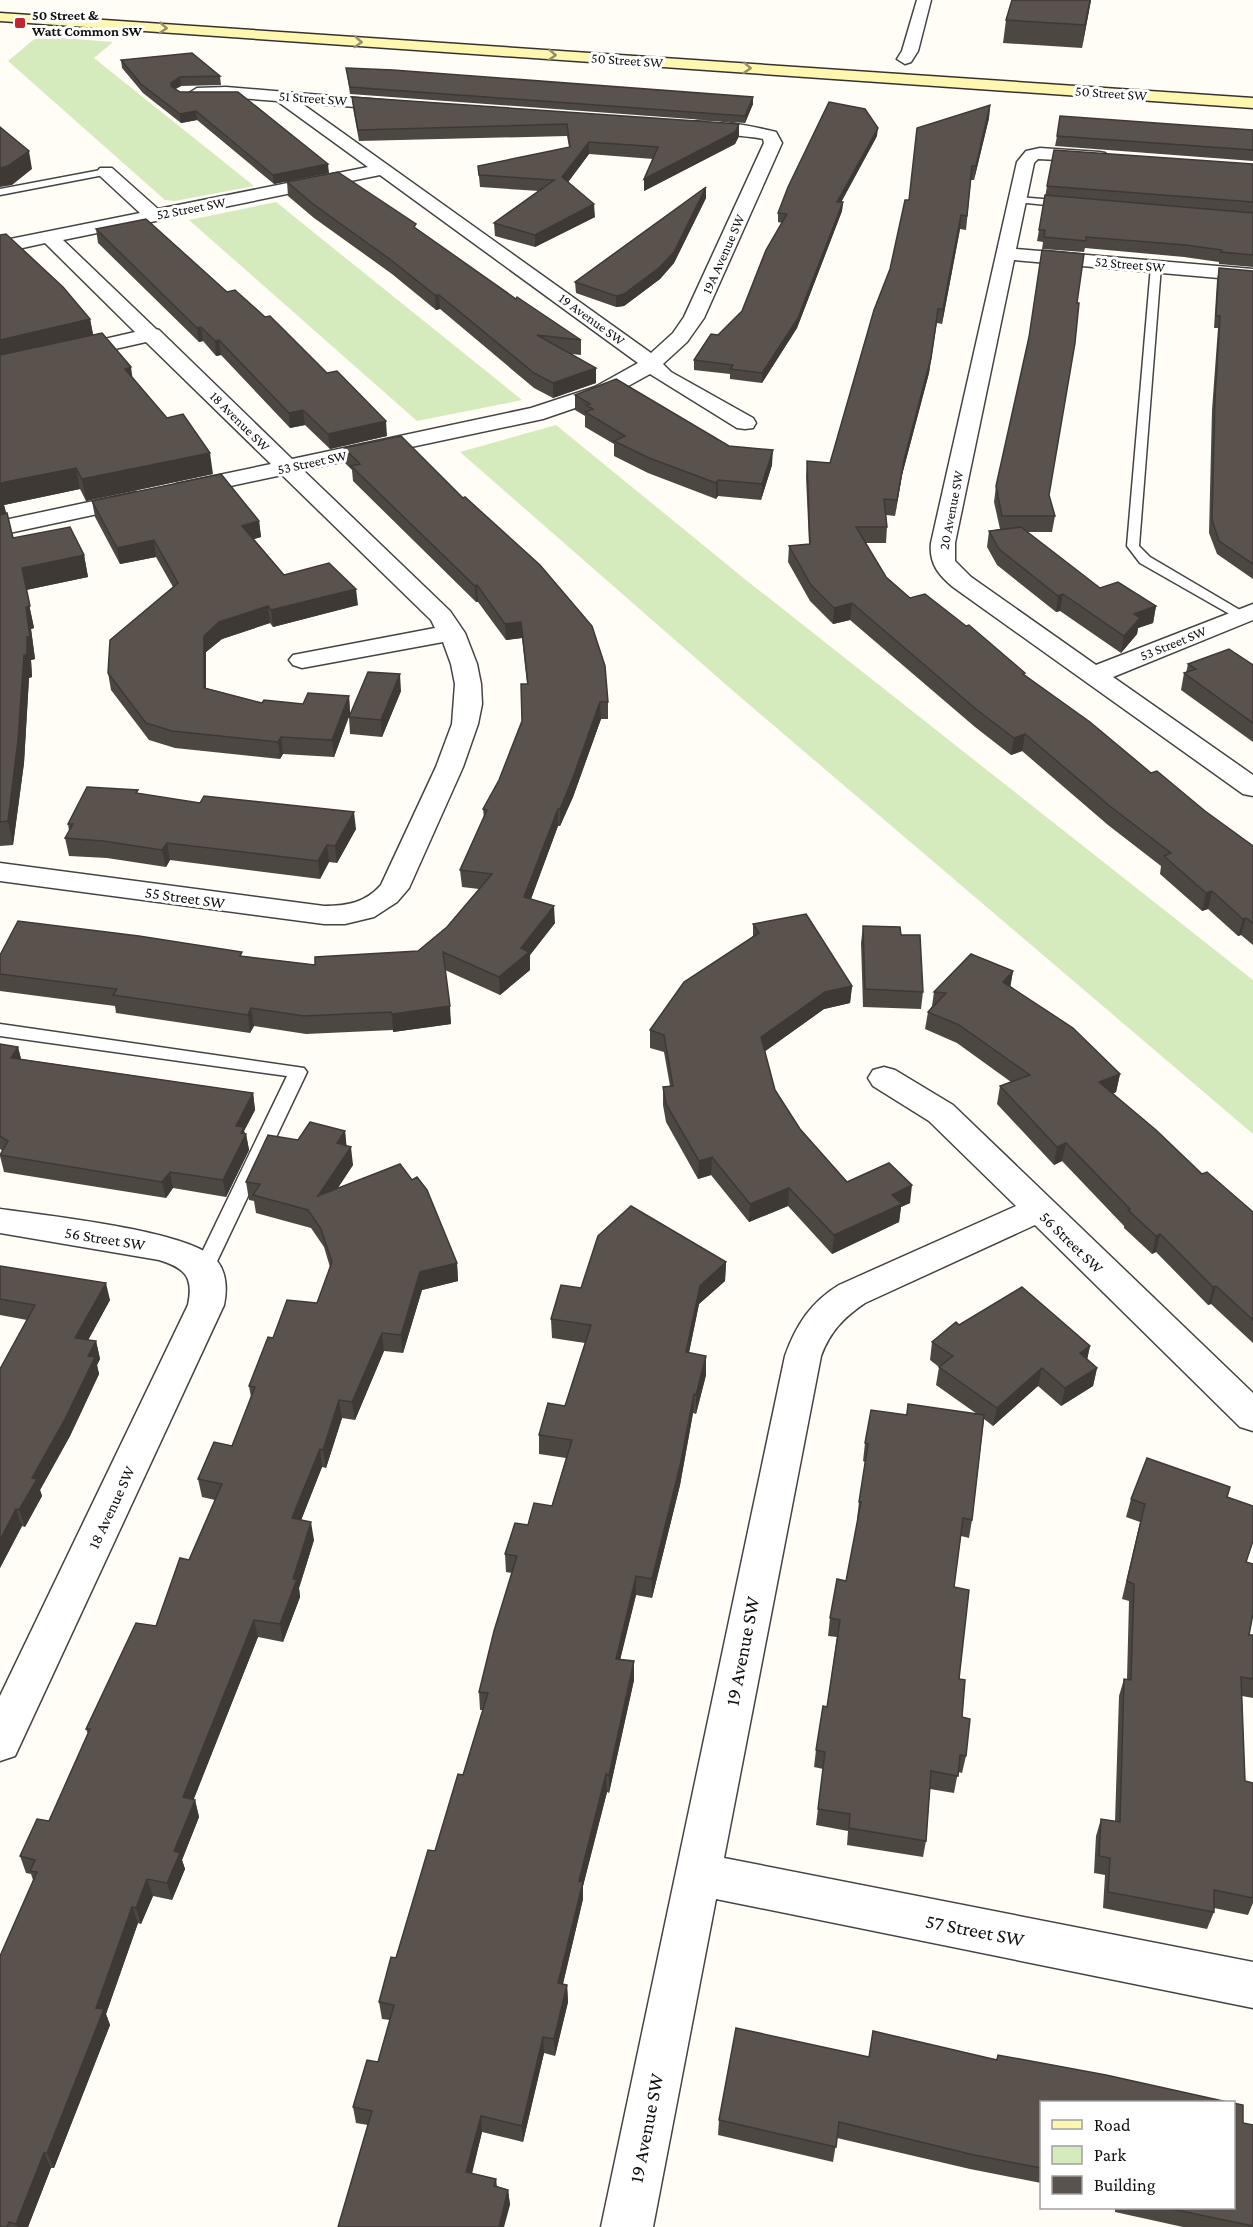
<svg xmlns="http://www.w3.org/2000/svg" width="1253" height="2227" font-family="'Crimson Pro',serif">
<style>
.green{fill:#d5ebbd}
.lines{fill:none;stroke-linecap:round;stroke-linejoin:round}
.lane-casing{stroke:#444;stroke-width:3}
.street-casing{stroke:#444;stroke-width:3}
.secondary-casing{stroke:#333;stroke-width:3}
.lane{fill:#fff;fill-rule:evenodd}
.street{fill:#fff;fill-rule:evenodd}
.secondary{fill:#fff6b0;fill-rule:evenodd}
.wall{fill:#4d4742}
.shaded-wall{fill:#3f3936}
.building{fill:#5a524d;stroke:#3f3936;stroke-width:1.5}
.oneway{stroke:#948f68}
.poi-dot{fill:#c4262e;stroke:#fff;stroke-width:2}
.labels{text-anchor:middle;stroke-width:6;stroke-linejoin:round;paint-order:stroke}
.far-poi-label{font-size:14px;font-weight:bold;fill:#111;stroke:#fff;text-anchor:start}
.far-street-label{font-size:14px;fill:#111;stroke:#fff}
.street-label{font-size:16px;fill:#111;stroke:#fff}
.near-street-label{font-size:20px;fill:#111;stroke:#fff}
</style>
<rect width="100%" height="100%" fill="#fffdf5"/>
<!-- green -->
<path class="green" d="M38 36 113 42 94 58 254 186 175 201 165 200 8 61Z
M276 202 522 400 417 421 189 220Z
M556 425 746 580 1253 980V1134L739 696 460 452Z"/>
<g class="lines">
<!-- lane casing -->
<g class="lane-casing">
<path id="lane" d="M106 169 111 172 109 174 0 195V189Z
M1018 197 1067 201 1072 204 1067 207 1015 202 1013 200Z
M1156 263 1161 266 1139 546 1150 557 1245 613 1247 616 1240 620 1140 563 1127 546 1151 266Z
M0 1024 304 1068 307 1072 211 1274 204 1276 197 1274 194 1269 287 1076 0 1036Z"/>
</g>
<!-- street casing -->
<g class="street-casing">
<path id="street" d="M917 0H931L918 51 911 62 905 64 897 59 902 51Z
M226 87 403 102 405 105 397 110 301 103 651 353 673 333 684 317 764 143 763 139C748 135 691 134 685 126 695 113 760 128 776 132L782 143 704 318 687 342 663 364 671 372 753 418 756 423 753 428 745 429 737 428 650 374 610 396 543 419 303 470 450 611 465 633 477 664 481 684 482 704 478 724 463 767 409 888 397 902 374 917 345 924H324L0 881V863L324 906C347 906 365 903 381 885L436 767 452 724 455 684 451 664 443 642 302 668 293 665 289 660 293 655 435 628 431 620 282 475 184 496 176 494 173 489 176 484 271 464 146 342 0 375V363L135 332 45 243 0 253V241L140 213 100 176 97 172 100 168H112L158 209 368 167 277 101 226 97 197 98 189 93 197 88ZM380 175 638 363 595 387 531 408 292 459 159 330 156 329 63 240Z
M1040 148 1099 152 1105 153 1108 157 1105 161 1099 162 1038 159 1034 163 1016 249 1253 269V281L1014 260 955 543V561L971 577 1096 665 1253 604V620L1113 677 1253 775V796L1243 794 953 587C938 575 929 563 931 543L1017 162 1026 151Z
M136 492 144 494 147 499 144 504 0 535V521Z
M884 1067 895 1070 953 1105 1253 1393V1431L1240 1427 1035 1225 865 1303C843 1318 830 1332 821 1356L724 1858 1253 1962V2008L716 1899 653 2227H601L785 1356C796 1325 811 1302 839 1285L1016 1206 929 1121 873 1086 868 1078 873 1070Z
M0 1209C42 1215 195 1231 217 1261 227 1273 227 1291 224 1305L15 1756 0 1761V1696L188 1305C194 1277 185 1268 159 1260L0 1233Z"/>
</g>
<!-- secondary casing -->
<g class="secondary-casing">
<path id="secondary" d="M0 13 1253 98V108L0 21Z"/>
</g>
<!-- lane -->
<use href="#lane" class="lane"/>
<!-- street -->
<use href="#street" class="street"/>
<!-- secondary -->
<use href="#secondary" class="secondary"/>
</g>
<!-- wall -->
<path class="wall" d="M1012 0H1091L1082 48 1003 43 1006 20Z
M121 60 220 76 221 85 181 86 175 89 329 173 274 184 197 120 181 123 143 93 122 68Z
M346 68 753 104 745 123 350 94Z
M352 97 739 124V136L735 144 644 191 653 159 589 154 568 182 595 217 535 247 495 236 494 223 539 191 480 187 478 166 569 147 567 136 359 141 353 108Z
M990 105 989 118 974 180H971L966 230 960 229 942 324 937 323 929 373 902 475 895 516 886 515 887 527 886 543H866L886 577 910 598 1025 675 1151 773 1253 846V945L1241 935 1238 936 1208 909 1202 911 1160 874 1161 866 1108 825 1022 751 1011 755 975 727 850 620 833 624 810 601 788 562 789 546 809 544 806 477 807 461 830 463 890 269 909 200Z
M1253 130V161L1055 146 1057 136Z
M877 136 841 202H843L842 211 797 328 762 383 730 379V374L694 370V360L742 311 782 223 778 222V213Z
M1253 164V267L1219 264V262L1184 257 1085 248 1084 252 1042 249 1043 242 1037 241 1047 186Z
M287 182 416 229 516 299 581 340V355L572 354 596 383 553 398 534 388 440 309 436 310 392 274 314 218 288 196Z
M706 187V198L674 263 660 279 624 306 616 307 576 293 575 282Z
M96 229 387 436 330 449 305 425 290 428 221 355 216 356 203 341 199 342 98 243Z
M0 235 90 319 93 335 132 377 213 474 86 501 80 489 4 505 13 538 84 555 88 577 26 590 34 628 31 629 35 659 31 660 32 677 29 678 24 763 13 845 0 846Z
M1219 268 1253 271V579L1217 554 1209 533 1212 410 1218 328H1214L1217 280Z
M575 395 729 446 772 465 761 500 718 496 716 499 648 473 614 456V444L585 427V416L575 410Z
M344 448 608 702V719H601L573 797 560 826H558L531 899 555 923 530 955V970L500 995 445 970 451 1024 393 1032V1030L306 1034 254 1026 250 1033 116 1013 115 1006 0 991V955L243 956 315 965 418 951 447 927 479 889 462 887 460 870 484 818 483 809 499 780 522 721 527 684 522 638 506 640 478 602H476L353 481 352 470 345 463Z
M996 486 1049 496 1055 516 1052 532H1027L1100 588 1156 606 1153 623 1138 628 1137 634 1121 653 1060 611 1056 612 997 565 987 547 989 531 1000 529 994 502Z
M92 501 259 521 261 537 254 539 284 575 358 605 273 627 270 623 222 639 206 652V688L262 703 303 704 349 696 350 713 401 691 382 737 350 734 349 717 334 757 283 754 280 759 175 748 149 740 111 690 108 673 173 587 156 557 120 564 95 517Z
M1188 664 1253 665V742L1181 690 1184 673H1186Z
M138 794 356 829 337 863 329 862 320 879 170 860 166 867 107 858 69 856 65 838 69 831 68 824Z
M753 924 852 986 850 1003 824 1009 765 1051 775 1090 800 1129 847 1182 910 1203 901 1207 899 1222 832 1254 788 1206 749 1222 711 1175 698 1179 666 1122 663 1105V1087L670 1086 664 1052 650 1048V1030L753 936Z
M863 926 901 935 923 992 921 1009 863 1007 861 943Z
M1013 971 1010 986 1120 1074 1116 1092 1113 1094 1202 1174 1253 1212V1343L1211 1304 1208 1305 1156 1252 1152 1254 1124 1228V1226L1062 1161 1054 1165 997 1104 1000 1086 1011 1082 957 1043 925 1029 928 1012 932 1006 934 992Z
M0 1044 18 1047 21 1059 253 1093 255 1110 244 1131 245 1133 246 1134 249 1150 226 1197 173 1188 166 1198 4 1172 0 1156 3 1151 0 1149Z
M345 1131 346 1145 353 1165 338 1188 457 1263 458 1281 422 1290 403 1353 384 1351 355 1420 342 1418 326 1468 322 1467 301 1520 314 1540 299 1588 300 1597 283 1642 258 1637 193 1800H195L199 1817 182 1860 185 1869 172 1900 153 1896 141 1924 138 1923 106 2014 110 2025 54 2168H51L28 2227H0L33 1880 31 1874 26 1873 20 1856 49 1821 88 1734 86 1729 156 1626 189 1560 215 1500 202 1497 198 1479 232 1446 251 1397 249 1386 273 1338 317 1303 330 1267 324 1247 311 1228 256 1213 254 1201 249 1200 246 1182 298 1140Z
M726 1262 725 1281 699 1304 689 1353 706 1375 696 1414 693 1413 680 1485 652 1598 636 1595 620 1659 634 1680 609 1793 607 1792 583 1886V1899L563 1984 567 1985 568 2002 555 2056 544 2053 523 2142 482 2132 472 2174 496 2179 497 2186 508 2190 510 2205 368 2125 356 2123 353 2107 378 2062 390 2020 382 2019 379 2002 463 1775 483 1710H480L479 1692 512 1573 506 1572 505 1554 528 1525 552 1506 566 1458 539 1454V1435L565 1406 585 1343 552 1338 551 1319 581 1288Z
M0 1266 110 1300 88 1340 96 1341 100 1359 97 1365 99 1374 70 1436 40 1490 42 1496 25 1527 22 1526 0 1568V1369L27 1320 0 1315Z
M959 1325 1090 1346 1087 1360 1097 1368 1093 1386 1061 1406 1038 1386 993 1426 984 1419 972 1520 969 1538 961 1536 954 1587 962 1717 966 1756 962 1773 958 1772 954 1793 930 1789 926 1841 923 1857 847 1845 848 1831 816 1825 823 1769 814 1767 816 1750 827 1707 837 1637 828 1636 830 1618 846 1581 858 1520 857 1519 859 1502 865 1462 863 1461 865 1443 906 1415 908 1404 977 1414 936 1385 939 1367 930 1360 932 1342Z
M1227 1497 1246 1562 1249 1635H1253V1698L1242 1696 1245 1781 1253 1783V1903L1248 1915 1214 1908V1912L1207 1929 1103 1908 1105 1875 1094 1873 1096 1836 1101 1819 1115 1822 1119 1696 1124 1679H1127L1129 1601 1122 1599 1140 1522 1126 1517 1131 1499Z
M998 2055 1041 2103V2183L970 2169 837 2138 833 2162 718 2135 719 2120 869 2057 996 2060Z
M1243 2123 1253 2125V2227H1183L1115 2212V2208H1233Z"/>
<!-- shaded-wall -->
<path class="shaded-wall" d="M1090 0H1091L1082 48 1085 25Z
M180 77 181 86 172 91V95L171 83Z
M753 97V104L745 123V116Z
M990 105 989 118 974 180 976 166Z
M196 111 197 120 181 123 180 114Z
M739 124V136L735 144 644 191V179Z
M878 128 877 136 837 210V202Z
M589 142V154L563 189 562 177Z
M29 151 32 169 12 185 0 187V168Z
M328 164 329 173 274 184 273 175Z
M706 187V198L674 263 660 279 624 306 616 307V296Z
M843 202 842 211 797 328 762 383V373Z
M594 204 595 217 535 247V235Z
M961 215 960 229 942 324 943 309Z
M435 295H439L440 309 436 310Z
M938 309 929 373 902 475 895 516 897 500 904 460Z
M90 319 94 339 0 361V340Z
M201 327 203 341 199 342 197 328Z
M219 340 221 355 216 356 215 341Z
M131 367 134 388 125 369Z
M596 368V383L553 398V383Z
M303 410 305 425 290 428 289 413Z
M386 421 387 436 330 449 328 434Z
M773 450 772 465 761 500 762 484Z
M210 453 213 474 86 501 82 479Z
M76 468 80 489 4 505 7 517 0 519V483Z
M718 480V496L716 499V483Z
M259 521 261 537 244 542 242 526Z
M154 540 156 557 120 564 117 548Z
M84 555 88 577 26 590 34 628 31 629 35 659 31 660 32 677 29 678 24 763 13 845 8 821 26 607 22 568Z
M477 585 478 602H476L475 586Z
M356 589 358 605 273 627 271 610Z
M1063 594 1060 611 1056 612 1058 596Z
M852 603 850 620 833 624 834 608Z
M268 606 270 623 222 639 206 652V705L204 688V636L219 622Z
M1156 606 1153 623 1138 628 1137 634 1121 653 1124 636 1134 614Z
M521 622 522 638 506 640 505 624Z
M400 674 401 691 382 737 381 720Z
M349 696 350 713 334 757 332 740Z
M600 702 601 719 573 797 560 826V809Z
M1025 734 1022 751 1011 755 1014 738Z
M281 737 283 754 280 759 278 742Z
M558 809V826L525 915 524 897Z
M354 812 356 829 337 863 335 846Z
M167 843 170 860 166 867 162 850Z
M327 845 329 862 320 879 318 861Z
M1212 891 1208 909 1202 911 1206 893Z
M554 906 555 923 530 955V970L500 995 499 977 521 948Z
M1246 918 1241 935 1238 936 1243 919Z
M1013 971 1010 989 1003 982Z
M852 986 850 1003 824 1009 760 1055 761 1037 825 992Z
M450 1006 451 1024 393 1032 392 1014Z
M251 1008 254 1026 250 1033 248 1015Z
M18 1047 22 1063 11 1058Z
M1120 1074 1116 1092 1096 1100 1099 1082Z
M253 1093 255 1110 244 1131 245 1136 246 1134 249 1150 226 1197 223 1180 236 1126Z
M345 1131 347 1150 337 1143Z
M1066 1143 1062 1161 1054 1165 1057 1147Z
M351 1147 353 1165 320 1214 318 1196Z
M712 1157 711 1175 698 1179 699 1161Z
M170 1172 173 1188 166 1198 162 1182Z
M912 1185 910 1203 901 1207 899 1222 832 1254 834 1235 892 1195Z
M789 1188 788 1206 749 1222 750 1204Z
M1160 1234 1156 1252 1152 1254 1156 1236Z
M726 1262 725 1281 699 1304 685 1371 686 1352 700 1286Z
M457 1263 458 1281 422 1290 403 1353 401 1335 420 1272Z
M106 1283 110 1300 80 1355 75 1338Z
M1216 1286 1211 1304 1208 1305 1213 1287Z
M382 1333 384 1351 355 1420 352 1402Z
M96 1341 100 1359 97 1365 99 1374 70 1436 40 1490 42 1496 25 1527 19 1510 32 1478Z
M1090 1346 1086 1364 1080 1353Z
M706 1356V1375L696 1414V1395Z
M1042 1368 1038 1386 993 1426 997 1408Z
M1097 1368 1093 1386 1061 1406 1065 1388Z
M694 1394 693 1413 680 1485 652 1598V1579Z
M339 1400 342 1418 326 1468 323 1450Z
M320 1449 322 1467 295 1536 292 1518Z
M16 1509 22 1526 0 1568V1540Z
M311 1522 314 1540 299 1588 300 1597 283 1642 280 1624 293 1579Z
M636 1576V1595L616 1677V1659Z
M254 1620 258 1637 188 1814 183 1797Z
M634 1661V1680L609 1793V1775Z
M606 1774 607 1792 583 1886V1899L559 2000 558 1983 579 1881Z
M195 1800 199 1817 182 1860 185 1869 172 1900 167 1883 174 1851Z
M147 1879 153 1896 141 1924 136 1908Z
M132 1907 138 1923 106 2014 110 2025 54 2168 47 2153 96 2008Z
M567 1985 568 2002 555 2056 554 2039Z
M543 2037 544 2053 523 2142 522 2126Z
M481 2116 482 2132 468 2188 466 2172Z
M44 2153 51 2168 28 2227H18L16 2224Z
M508 2190 510 2205 504 2227H499Z"/>
<!-- building -->
<path class="building" d="M1012 0H1090L1085 25 1006 20Z
M192 53 220 76 180 77 171 83V86L180 92H238L328 164 273 175 196 111 180 114 141 84 121 60Z
M346 68 393 70 753 97 745 116 350 87Z
M352 97 739 124 735 132 644 179 658 147 589 142 562 177 594 204 535 235 494 223 554 180 479 175 478 166 570 147 567 124 358 130Z
M829 102 865 109 878 128 837 202H843L798 318 762 373 730 369 733 365 694 360 711 334 718 335 742 311 766 250 787 214 778 213 788 187Z
M990 105 976 166H972L967 216 961 215 943 309H938L931 358 904 460 897 500 884 499 887 527H856L886 577 910 598 925 594 966 626 969 625 1025 673 1023 674 1090 722 1151 773 1157 771 1205 811 1253 846V923L1246 918 1243 919 1212 891 1206 893 1164 856 1171 853 1111 807 1025 734 1014 738 977 710 852 603 834 608 811 585 789 546 810 544 807 461 830 463 874 310 890 269 905 200H909L917 128Z
M1060 116 1253 130V150L1057 136Z
M0 127 29 151 8 166 0 168Z
M1054 150 1253 164V202L1047 186Z
M338 172 416 224 414 227 516 299 517 297 581 340 537 335 596 368 553 383 534 373 439 295H435L391 260 313 204 287 182Z
M706 187 674 252 660 267 624 294 616 296 575 282Z
M1045 195 1253 213V255L1221 252 1222 250 1186 245 1086 237V241L1044 237 1045 230H1039Z
M146 219 227 292 235 290 265 317 270 316 327 373 337 371 386 421 328 434 303 410 289 413 219 340 215 341 201 327 197 328 96 229Z
M6 234 63 287 90 319 0 340V235Z
M1042 250 1084 254 1077 303H1079L1075 343 1049 495 1055 516H1002L996 486 1029 337Z
M1219 268 1253 271V564L1219 541 1212 520 1215 398 1220 316H1216Z
M102 333 131 367 125 369 167 418 183 414 210 453 82 479 76 468 0 483V355Z
M616 379 729 446 773 450 762 484 718 480 716 483 649 458 614 441 625 436 585 412 593 409 586 405 590 404 575 395Z
M401 436 463 498 465 497 540 565 592 626 605 666 608 702H600L572 780 560 809H558L524 897 554 906 521 948 529 952 499 977 443 952 450 1006 392 1014 391 1012 304 1016 251 1008 248 1015 113 995 117 989 0 974V955L18 921 139 936 242 952 240 956 315 965V957L418 951 447 927 492 874 460 870 487 810 483 809 499 780 522 721 521 684H528L521 622 505 624 477 585 475 586 351 466 360 464 344 448Z
M221 474 259 521 242 526 284 575 329 563 356 589 271 610 268 606 219 622 204 636V688L262 703 264 700 303 704 308 693 349 696 332 740 281 737 278 742 172 731 146 723 108 673 110 640 178 583 154 540 117 548 92 501Z
M0 486 2 496H0Z
M7 513 13 538 70 527 84 555 22 568 30 606 26 607 30 637H27V655H24L18 740 8 821 0 822V515Z
M1021 527 1100 588 1118 582 1156 606 1134 614 1140 618 1124 636 1063 594 1058 596 999 549 989 531Z
M1229 649 1253 665V723L1184 673 1196 669 1188 664Z
M368 672 400 674 381 720 349 717Z
M87 787 138 790 136 793 200 803 204 796 354 812 335 846 327 845 318 861 167 843 162 850 103 841 65 838 73 824H68Z
M806 914 852 986 825 992 761 1037 775 1090 800 1129 847 1182 889 1163 912 1185 892 1195 902 1204 834 1235 789 1188 750 1204 712 1157 699 1161 666 1104 663 1087 673 1086 664 1035 650 1030 684 982 759 933 753 924Z
M863 926 900 927 901 935H920L923 992 865 989Z
M971 954 1013 971 1003 982 1073 1028 1120 1074 1099 1082 1156 1130 1202 1174 1207 1172 1253 1212V1320L1216 1286 1213 1287 1160 1234 1156 1236 1128 1210 1130 1209 1066 1143 1057 1147 1000 1086 1030 1075 959 1025 928 1012 946 993 934 992Z
M0 1044 18 1047 11 1058 253 1093 236 1126 244 1127 241 1133 246 1134 223 1180 170 1172 162 1182 0 1155 8 1141 0 1136Z
M310 1122 345 1131 337 1143 351 1147 318 1196 400 1164 412 1180 417 1177 427 1190 457 1263 420 1272 401 1335 382 1333 352 1402 339 1400 323 1450 320 1449 292 1518 311 1522 293 1579H297L280 1624 254 1620 183 1797 195 1800 174 1851 180 1853 167 1883 147 1879 136 1908 132 1907 96 2008 104 2009 47 2153H44L16 2224 9 2222 7 2227H0V1956L37 1872 30 1871 35 1860 20 1856 37 1819 49 1821 90 1729H86L136 1623 156 1626 180 1558 189 1560 222 1484 198 1479 214 1442 232 1446 255 1387 249 1386 268 1337 273 1338 287 1300 317 1303 332 1262 321 1229 308 1210 253 1195 260 1184 246 1182 268 1135 298 1140Z
M631 1206 726 1262 700 1286 686 1352 706 1356 696 1395 694 1394 680 1466 652 1579 636 1576 616 1659 634 1661 609 1775 606 1774 579 1881 583 1882 558 1983 567 1985 554 2039 543 2037 522 2126 481 2116 466 2172 496 2179 494 2186 508 2190 499 2227H338L372 2111 353 2107 367 2060 378 2062 394 2005 379 2002 391 1957 396 1958 428 1850 435 1851 458 1774 463 1775 488 1693 479 1692 494 1631 517 1556 505 1554 515 1523 528 1525 534 1503 552 1506 572 1440 539 1435 548 1403 565 1406 591 1325 551 1319 561 1285 581 1288 598 1236Z
M0 1266 106 1283 75 1338 96 1341 88 1356 95 1357 65 1419 32 1478 37 1479 19 1510 16 1509 0 1540V1369L35 1305 0 1299Z
M1022 1287 1090 1346 1080 1353 1097 1368 1065 1388 1042 1368 997 1408 939 1367 953 1356 932 1342 956 1322 959 1325Z
M908 1404 984 1415 972 1520 963 1518 954 1587 969 1590 959 1679 965 1680 962 1717 970 1719 966 1756 960 1755 958 1776 931 1771 926 1841 849 1828 850 1814 818 1809 825 1752 816 1750 823 1706 827 1707 840 1620 830 1618 837 1579 846 1581 861 1502H859L868 1444 865 1443 871 1410 907 1415Z
M1147 1458 1230 1487 1227 1497 1253 1506V1541L1246 1562 1253 1564V1614L1249 1635H1253V1679L1241 1677 1245 1781 1253 1783V1898L1214 1890V1912L1108 1892 1110 1858 1099 1856 1101 1819 1120 1822 1124 1679 1131 1680 1134 1584 1127 1581 1145 1504 1131 1499Z
M736 2028 869 2057 873 2031 997 2060 998 2055 1106 2075 1232 2103H1041V2168L974 2155 839 2122 836 2147 719 2120Z
M1233 2103 1243 2105V2123L1253 2125V2226L1167 2208H1233Z"/>
<!-- one-way arrows -->
<defs><path id="oneway-chevron" d="M-2-3.5L2.5 0L-2 3.5" fill="none" stroke-width="1.6" stroke-linecap="round" stroke-linejoin="round" transform="scale(1.5)"/></defs>
<g class="oneway">
<use href="#oneway-chevron" transform="translate(163 28) rotate(4)"/>
<use href="#oneway-chevron" transform="translate(358 42) rotate(4)"/>
<use href="#oneway-chevron" transform="translate(552 55) rotate(4)"/>
<use href="#oneway-chevron" transform="translate(747 68) rotate(4)"/>
</g>
<!-- markers -->
<rect class="poi-dot" x="14" y="17" width="12" height="12" rx="3"/>
<g class="labels">
<!-- far-poi labels -->
<g class="far-poi-label">
<text x="32" y="20">50 Street &amp;<tspan x="32" dy="16">Watt Common SW</tspan></text>
</g>
<!-- far-street labels -->
<g class="far-street-label">
<text transform="translate(627 60) rotate(4)" y="5">50 Street SW</text>
<text transform="translate(1111 93) rotate(4)" y="5">50 Street SW</text>
<text transform="translate(313 98) rotate(4)" y="5">51 Street SW</text>
<text transform="translate(191 208) rotate(-11)" y="5">52 Street SW</text>
<text transform="translate(723 254) rotate(-66)" y="5">19A Avenue SW</text>
<text transform="translate(1130 264) rotate(5)" y="5">52 Street SW</text>
<text transform="translate(592 319) rotate(36)" y="5">19 Avenue SW</text>
<text transform="translate(240 421) rotate(45)" y="5">18 Avenue SW</text>
<text transform="translate(312 462) rotate(-12)" y="5">53 Street SW</text>
<text transform="translate(951 510) rotate(-79)" y="5">20 Avenue SW</text>
<text transform="translate(1173 643) rotate(-22)" y="5">53 Street SW</text>
</g>
<!-- street labels -->
<g class="street-label">
<text transform="translate(185 897) rotate(8)" y="6">55 Street SW</text>
<text transform="translate(105 1238) rotate(9)" y="6">56 Street SW</text>
<text transform="translate(1072 1242) rotate(44)" y="6">56 Street SW</text>
<text transform="translate(111 1507) rotate(-65)" y="6">18 Avenue SW</text>
</g>
<!-- near-street labels -->
<g class="near-street-label">
<text transform="translate(742 1651) rotate(-79)" y="7">19 Avenue SW</text>
<text transform="translate(975 1930) rotate(11)" y="7">57 Street SW</text>
<text transform="translate(646 2128) rotate(-79)" y="7">19 Avenue SW</text>
</g>
</g>
<!-- legend -->
<rect x="1040" y="2101" width="195" height="108" fill="#ffffff" stroke="#a0a0a0" stroke-width="1.5"/>
<rect x="1052" y="2120" width="30" height="9" fill="#fff6b0" stroke="#a0a0a0" stroke-width="1.5"/>
<text x="1094" y="2131" font-size="18" fill="#111111">Road</text>
<rect x="1052" y="2146" width="30" height="18" fill="#d5ebbd" stroke="#a0a0a0" stroke-width="1.5"/>
<text x="1094" y="2161" font-size="18" fill="#111111">Park</text>
<rect x="1052" y="2176" width="30" height="18" fill="#5a524d" stroke="#a0a0a0" stroke-width="1.5"/>
<text x="1094" y="2191" font-size="18" fill="#111111">Building</text>
</svg>
